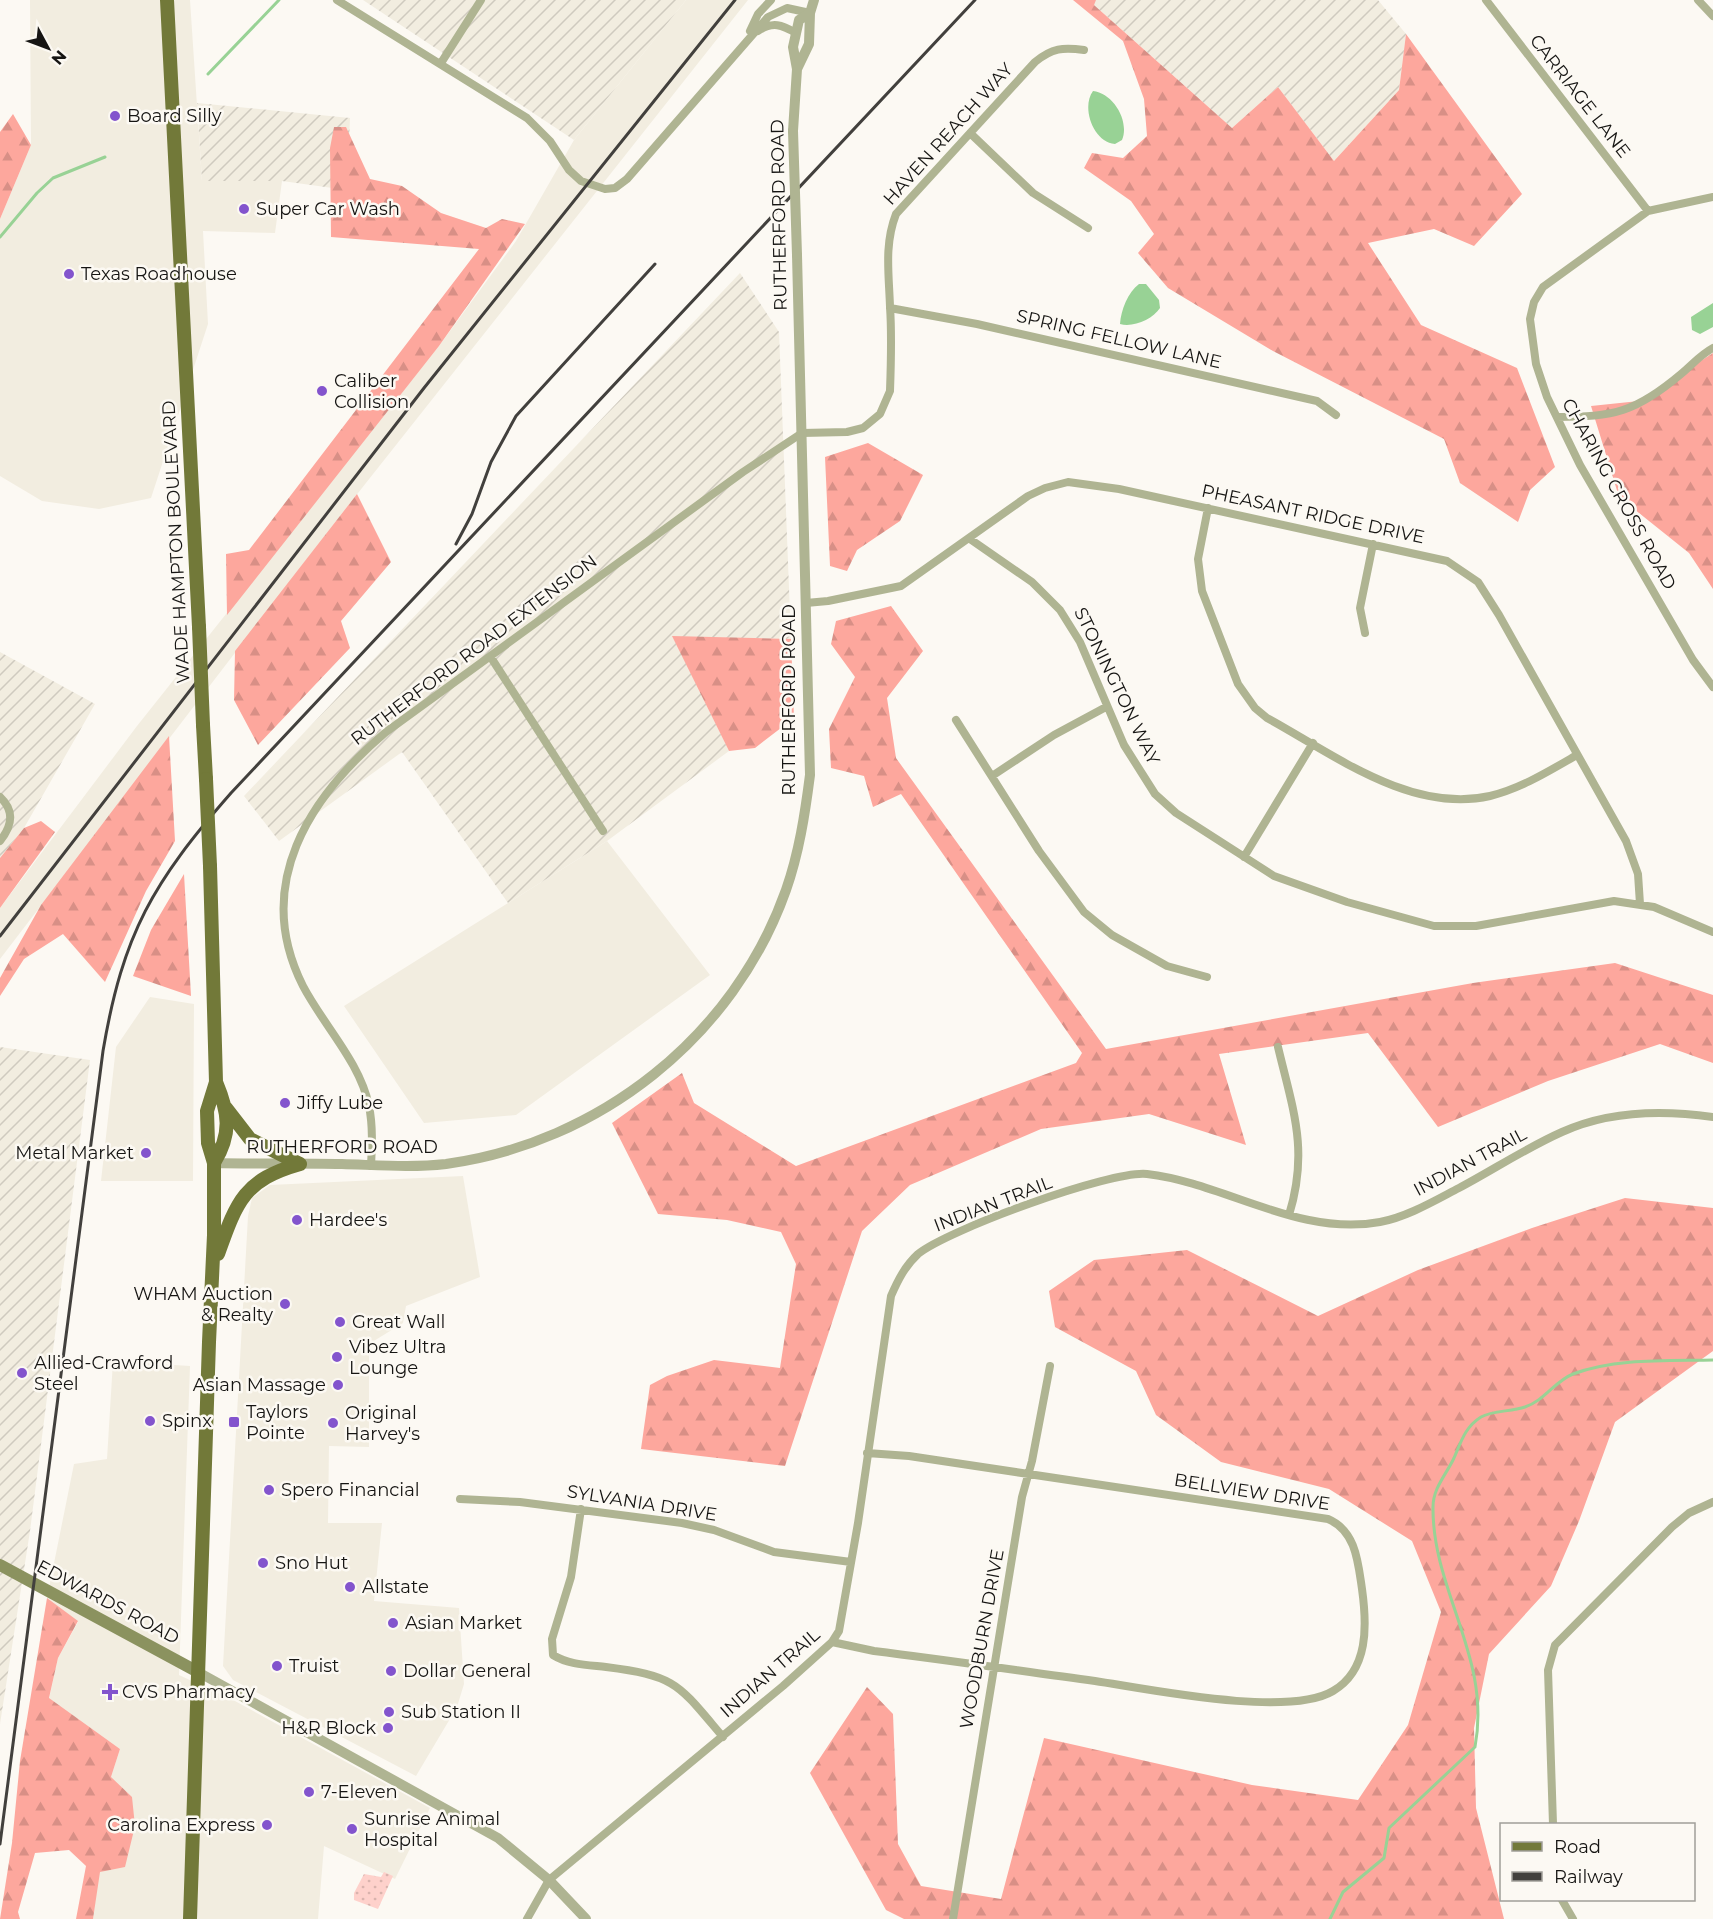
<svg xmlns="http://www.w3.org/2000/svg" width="1713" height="1919" font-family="Montserrat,sans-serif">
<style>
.built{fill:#f2ede0}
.industrial{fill:url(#industrial-furrows)}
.forest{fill:url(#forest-firs)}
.park{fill:url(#park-dots)}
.water{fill:#98d295}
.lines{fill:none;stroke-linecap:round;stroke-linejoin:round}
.stream{stroke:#98d295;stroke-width:3}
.minor{stroke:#afb492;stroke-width:8}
.tertiary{stroke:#afb492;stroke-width:10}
.secondary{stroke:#8b925f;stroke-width:12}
.primary{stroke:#727939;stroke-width:14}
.rail{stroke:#42403d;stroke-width:3}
.tertiary-bridge{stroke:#afb492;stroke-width:10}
.primary-bridge{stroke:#727939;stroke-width:14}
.poi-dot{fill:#8354cd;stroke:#fcf9f3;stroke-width:2}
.labels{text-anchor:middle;stroke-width:5;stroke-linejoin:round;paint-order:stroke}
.street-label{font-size:18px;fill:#161513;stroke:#fcf9f3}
.poi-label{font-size:18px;fill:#161513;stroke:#fcf9f3;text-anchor:start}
</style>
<defs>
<pattern id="industrial-furrows" width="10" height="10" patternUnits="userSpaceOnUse" patternTransform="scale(1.5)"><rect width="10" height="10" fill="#f2ede0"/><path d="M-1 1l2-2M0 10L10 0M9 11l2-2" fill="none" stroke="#cfcabf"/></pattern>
<pattern id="forest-firs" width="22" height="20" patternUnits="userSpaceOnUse" patternTransform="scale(1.5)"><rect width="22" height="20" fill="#fda79d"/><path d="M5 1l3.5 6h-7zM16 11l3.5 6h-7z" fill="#d88f86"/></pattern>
<pattern id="park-dots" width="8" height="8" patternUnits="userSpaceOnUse" patternTransform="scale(1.5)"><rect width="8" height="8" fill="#fed1cb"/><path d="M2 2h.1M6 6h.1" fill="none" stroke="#d9b3ad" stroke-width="1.8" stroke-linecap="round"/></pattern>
</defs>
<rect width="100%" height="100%" fill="#fcf9f3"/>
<!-- built -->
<path class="built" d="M30 0H190L202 181H282L275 233 203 231 208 324 151 498 99 509 42 501 0 476V219L31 145Z
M686 0H748L343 512 0 959V908L137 726 439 346 516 241 574 140Z
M607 841 710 975 516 1115 424 1123 344 1006Z
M150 997 194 1004 193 1181H101L116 1047Z
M463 1176 480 1277 406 1306 403 1323 369 1344V1447L329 1446 328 1523H382L374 1601 459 1608 464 1684 457 1707 416 1776 233 1680 223 1666 248 1216 252 1198 270 1185Z
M113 1361 190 1366 179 1675 235 1701 430 1808 395 1879 324 1846 318 1919H93L111 1777 120 1749 49 1699 58 1658 78 1622 47 1598 74 1464 107 1459Z"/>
<!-- industrial -->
<path class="industrial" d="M363 0H686L574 140Z
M1096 0H1378L1406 34 1399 90 1334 161 1278 87 1232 128 1093 4Z
M197 103 350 118 347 190 282 181H202Z
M740 273 779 332 791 639 673 637 729 751 607 841 508 903 402 752 279 841 244 796Z
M0 652 95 704 24 828 0 858Z
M0 1047 90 1060 30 1531 0 1724Z"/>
<!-- forest -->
<path class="forest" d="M1073 0H1096L1094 5 1232 128 1278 87 1334 161 1399 90 1406 34 1522 194 1474 246 1434 229 1368 243 1421 325 1517 368 1555 467 1530 490 1518 522 1460 483 1444 439 1273 351 1168 288 1138 253 1154 234 1131 201 1084 168 1092 153 1123 158 1147 136 1144 99 1123 41Z
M13 114 31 145 0 219V132Z
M334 127H346L370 179 402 186 441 213 486 228 502 219 525 224 439 346 227 615 226 554 249 550 479 249 331 237 330 148Z
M1713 353V589L1689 553 1619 497 1591 406 1639 401Z
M868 443 923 475 900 521 857 550 847 571 830 566 825 457Z
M357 494 391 562 341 621 350 648 258 745 234 700 235 651Z
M891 606 923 651 887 698 896 758 1106 1049 1473 983 1615 963 1713 995V1063L1660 1044 1548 1081 1438 1127 1368 1033 1219 1054 1246 1145 1149 1114 1041 1129 910 1185 862 1231 785 1466 641 1449 650 1385 667 1376 714 1360 780 1368 796 1264 781 1232 727 1220 658 1214 612 1123 682 1073 694 1103 796 1166 1076 1063 1082 1053 901 794 873 807 864 776 831 768 829 729 855 677 831 644 836 621Z
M672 636 791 639 794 718 755 748 729 751Z
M169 736 175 841 146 891 105 982 63 934 24 959 0 996V978L41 905Z
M41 821 55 832 0 908V858L24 828Z
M184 874 191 996 133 976 151 930Z
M1625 1198 1713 1208V1351L1615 1422 1579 1521 1551 1586 1489 1654 1474 1728 1476 1808 1504 1919H904L886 1910 810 1773 867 1687 893 1714 898 1844 921 1886 1001 1899 1044 1738 1252 1785 1358 1800 1408 1725 1441 1612 1412 1541 1329 1489 1221 1462 1156 1415 1136 1371 1055 1327 1049 1291 1094 1260 1187 1250 1318 1316 1418 1270 1532 1228Z
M47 1598 78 1621 58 1658 49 1698 120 1749 111 1777 132 1797 135 1826 125 1867 100 1872 93 1919H76L86 1866 69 1850 35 1853 18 1912 20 1919H0L12 1843 20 1761Z"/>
<!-- park -->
<path class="park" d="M384 1872 393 1876 378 1909 354 1900V1893L364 1874 381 1877Z"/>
<!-- water -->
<path class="water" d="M1093 91C1113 93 1130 121 1122 140L1115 144C1093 142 1081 107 1093 91Z
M1139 284H1146L1159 300 1160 308C1153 319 1133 328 1120 324 1121 310 1128 292 1139 284Z
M1713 303V327L1700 334 1692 330 1691 317Z"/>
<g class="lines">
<!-- stream -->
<path class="stream" d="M208 74 279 0
M0 237 37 193 53 178 105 157
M1330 1919 1343 1892 1384 1858 1389 1828 1475 1747C1492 1658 1432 1591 1433 1507 1433 1488 1446 1475 1454 1458 1461 1442 1465 1427 1481 1417 1493 1410 1511 1412 1525 1407 1544 1401 1555 1381 1573 1374 1616 1358 1668 1361 1713 1360"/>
<!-- minor -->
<path class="minor" d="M337 0 527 118 550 141 569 170 581 181 605 189 615 188 627 179 768 17 787 8 810 13
M1486 0 1648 211
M1698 0 1713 16
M750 31 758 14 771 0
M758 31C773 21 782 25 796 33
M441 63 481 0
M970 133 1033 193 1088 228
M1713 197 1648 211 1543 287 1534 302 1530 319 1536 364 1547 397 1580 465 1693 660 1713 687
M890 308 977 324 1317 401 1336 415
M1557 417C1614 417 1636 412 1681 374 1692 365 1700 355 1713 348
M1208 508 1198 559 1202 591 1238 684 1255 708 1267 718C1333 754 1411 814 1490 796 1522 788 1549 771 1577 755
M970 539 1032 582 1060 610 1080 642 1124 745 1155 794 1176 813 1274 876 1347 902 1434 926H1476L1614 901 1654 907 1713 932
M806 603 828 601 901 586 1028 496 1045 488 1068 482 1119 489 1447 561 1478 582 1499 615 1626 841 1638 874 1640 904
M1365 633 1360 608 1373 544
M490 656 603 831
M956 720 1039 851 1084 912 1112 935 1167 966 1207 977
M992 776 1054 735 1106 707
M0 797C15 811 12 826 0 841
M1244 857 1313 743
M1278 1047C1293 1110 1309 1150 1289 1215
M371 1166C372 1146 373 1126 369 1106 360 1062 324 1026 303 986 252 885 309 797 386 732L743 472 802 433 847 432 863 428 880 414 890 391C891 363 892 335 890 307 889 274 884 245 896 214L1035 62C1052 48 1063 47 1084 50
M460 1499 520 1502 682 1523 714 1530 774 1552 851 1562
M581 1509 571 1577 552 1639 553 1655C569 1665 588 1665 606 1667 677 1676 678 1684 723 1737
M832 1642 874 1651C947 1660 1021 1671 1095 1681 1148 1689 1288 1718 1333 1691 1369 1670 1367 1625 1362 1589 1358 1562 1356 1531 1328 1519L909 1456 867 1453
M1553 1824 1548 1670 1555 1645 1672 1527 1689 1513 1713 1502
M1562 1900 1573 1919
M527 1919 549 1880 783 1686 832 1642 839 1631 858 1523 891 1296C898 1280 905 1266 918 1254 947 1230 1111 1170 1147 1174 1225 1183 1298 1237 1380 1222 1407 1217 1434 1201 1459 1188 1493 1170 1526 1148 1562 1132 1608 1111 1664 1110 1713 1117
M953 1919 1022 1497 1032 1461 1050 1366"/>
<!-- tertiary -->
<path class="tertiary" d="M797 69 809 44 810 13 814 0
M793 131 797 69 793 47 799 20 810 13
M214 1163C257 1164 299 1163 342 1164 377 1165 411 1168 446 1164 599 1143 734 1037 786 890 799 853 805 814 810 775L797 255
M198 1672 498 1838 549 1880 586 1919"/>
<!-- secondary -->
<path class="secondary" d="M0 1565 198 1672"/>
<!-- primary -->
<path class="primary" d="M167 0 199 627
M203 725 206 779
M226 1108 250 1139 300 1164
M214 1163C232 1133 229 1113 216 1082
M218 1254C237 1201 244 1180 300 1164
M190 1919 209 1342 214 1235V1163L208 1143 207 1111 216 1082 210 866"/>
<!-- rail -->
<path class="rail" d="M456 544 472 514 491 462 516 416 655 264
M0 936 424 388 735 0
M0 1844 103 1051C123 933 153 882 231 793L975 0"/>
<!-- tertiary-bridge -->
<path class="tertiary-bridge" d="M793 131 797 255"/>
<!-- primary-bridge -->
<path class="primary-bridge" d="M199 627 203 725
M206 779 210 866"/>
</g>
<!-- markers -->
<g class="poi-dot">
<circle cx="115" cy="116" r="6"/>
<circle cx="244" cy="209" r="6"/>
<circle cx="69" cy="274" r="6"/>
<circle cx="322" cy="391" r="6"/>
<circle cx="285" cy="1103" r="6"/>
<circle cx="146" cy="1153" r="6"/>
<circle cx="297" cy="1220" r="6"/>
<circle cx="285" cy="1304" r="6"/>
<circle cx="340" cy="1322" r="6"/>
<circle cx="337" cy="1357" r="6"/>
<circle cx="22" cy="1373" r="6"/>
<circle cx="338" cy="1385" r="6"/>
<circle cx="150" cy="1421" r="6"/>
<rect x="228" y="1416" width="12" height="12" rx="3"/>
<circle cx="333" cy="1423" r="6"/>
<circle cx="269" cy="1490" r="6"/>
<circle cx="263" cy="1563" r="6"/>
<circle cx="350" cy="1587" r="6"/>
<circle cx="393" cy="1623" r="6"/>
<circle cx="277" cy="1666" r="6"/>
<circle cx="391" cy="1671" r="6"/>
<path d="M107 1683h6v6h6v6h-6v6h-6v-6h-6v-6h6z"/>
<circle cx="389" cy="1712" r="6"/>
<circle cx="388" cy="1728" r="6"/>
<circle cx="309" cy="1792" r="6"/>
<circle cx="267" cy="1825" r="6"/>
<circle cx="352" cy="1829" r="6"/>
</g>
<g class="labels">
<!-- street labels -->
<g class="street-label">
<text transform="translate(1580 96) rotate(52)" y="6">CARRIAGE LANE</text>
<text transform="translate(948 134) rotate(-48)" y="6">HAVEN REACH WAY</text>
<text transform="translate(779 215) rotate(-91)" y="6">RUTHERFORD ROAD</text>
<text transform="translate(1119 339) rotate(13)" y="6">SPRING FELLOW LANE</text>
<text transform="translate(1619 494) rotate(61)" y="6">CHARING CROSS ROAD</text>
<text transform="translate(1313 514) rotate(12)" y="6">PHEASANT RIDGE DRIVE</text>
<text transform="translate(176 542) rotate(-93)" y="6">WADE HAMPTON BOULEVARD</text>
<text transform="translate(474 650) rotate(-37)" y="6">RUTHERFORD ROAD EXTENSION</text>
<text transform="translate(1117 686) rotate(64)" y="6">STONINGTON WAY</text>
<text transform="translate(789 700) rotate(-90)" y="6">RUTHERFORD ROAD</text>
<text x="342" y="1153">RUTHERFORD ROAD</text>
<text transform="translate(1470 1162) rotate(-28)" y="6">INDIAN TRAIL</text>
<text transform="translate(993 1204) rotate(-21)" y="6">INDIAN TRAIL</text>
<text transform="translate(1252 1492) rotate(9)" y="6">BELLVIEW DRIVE</text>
<text transform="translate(642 1503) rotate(9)" y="6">SYLVANIA DRIVE</text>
<text transform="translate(108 1602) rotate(28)" y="6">EDWARDS ROAD</text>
<text transform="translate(982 1639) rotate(-80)" y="6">WOODBURN DRIVE</text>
<text transform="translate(770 1673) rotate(-41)" y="6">INDIAN TRAIL</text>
</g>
<!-- poi labels -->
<g class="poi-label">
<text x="127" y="122">Board Silly</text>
<text x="256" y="215">Super Car Wash</text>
<text x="81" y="280">Texas Roadhouse</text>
<text x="334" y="387">Caliber<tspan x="334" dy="21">Collision</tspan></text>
<text x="297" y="1109">Jiffy Lube</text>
<text x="134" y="1159" text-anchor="end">Metal Market</text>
<text x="309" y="1226">Hardee's</text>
<text x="273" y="1300" text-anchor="end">WHAM Auction<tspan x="273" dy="21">&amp; Realty</tspan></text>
<text x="352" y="1328">Great Wall</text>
<text x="349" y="1353">Vibez Ultra<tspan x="349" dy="21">Lounge</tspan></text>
<text x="34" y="1369">Allied-Crawford<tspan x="34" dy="21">Steel</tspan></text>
<text x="326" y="1391" text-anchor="end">Asian Massage</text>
<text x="246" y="1418">Taylors<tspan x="246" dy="21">Pointe</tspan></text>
<text x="345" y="1419">Original<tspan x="345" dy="21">Harvey's</tspan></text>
<text x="162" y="1427">Spinx</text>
<text x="281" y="1496">Spero Financial</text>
<text x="275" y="1569">Sno Hut</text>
<text x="362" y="1593">Allstate</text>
<text x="405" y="1629">Asian Market</text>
<text x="289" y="1672">Truist</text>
<text x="403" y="1677">Dollar General</text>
<text x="122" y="1698">CVS Pharmacy</text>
<text x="401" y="1718">Sub Station II</text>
<text x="376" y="1734" text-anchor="end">H&amp;R Block</text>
<text x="321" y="1798">7-Eleven</text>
<text x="364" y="1825">Sunrise Animal<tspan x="364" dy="21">Hospital</tspan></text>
<text x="255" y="1831" text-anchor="end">Carolina Express</text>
</g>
</g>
<!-- legend -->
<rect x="1500" y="1823" width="195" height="78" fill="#fcf9f3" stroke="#a09e99" stroke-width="1.5"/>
<rect x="1512" y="1842" width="30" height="9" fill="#727939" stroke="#a09e99" stroke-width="1.5"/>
<text x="1554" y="1853" font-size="18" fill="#161513">Road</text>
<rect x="1512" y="1872" width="30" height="9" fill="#42403d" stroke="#a09e99" stroke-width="1.5"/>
<text x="1554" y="1883" font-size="18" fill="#161513">Railway</text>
<!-- north arrow -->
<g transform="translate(48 48) rotate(131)" stroke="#fcf9f3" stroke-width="4.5" paint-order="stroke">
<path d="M0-4.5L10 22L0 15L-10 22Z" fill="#161513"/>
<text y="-9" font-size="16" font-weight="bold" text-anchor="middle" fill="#161513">N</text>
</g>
</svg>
